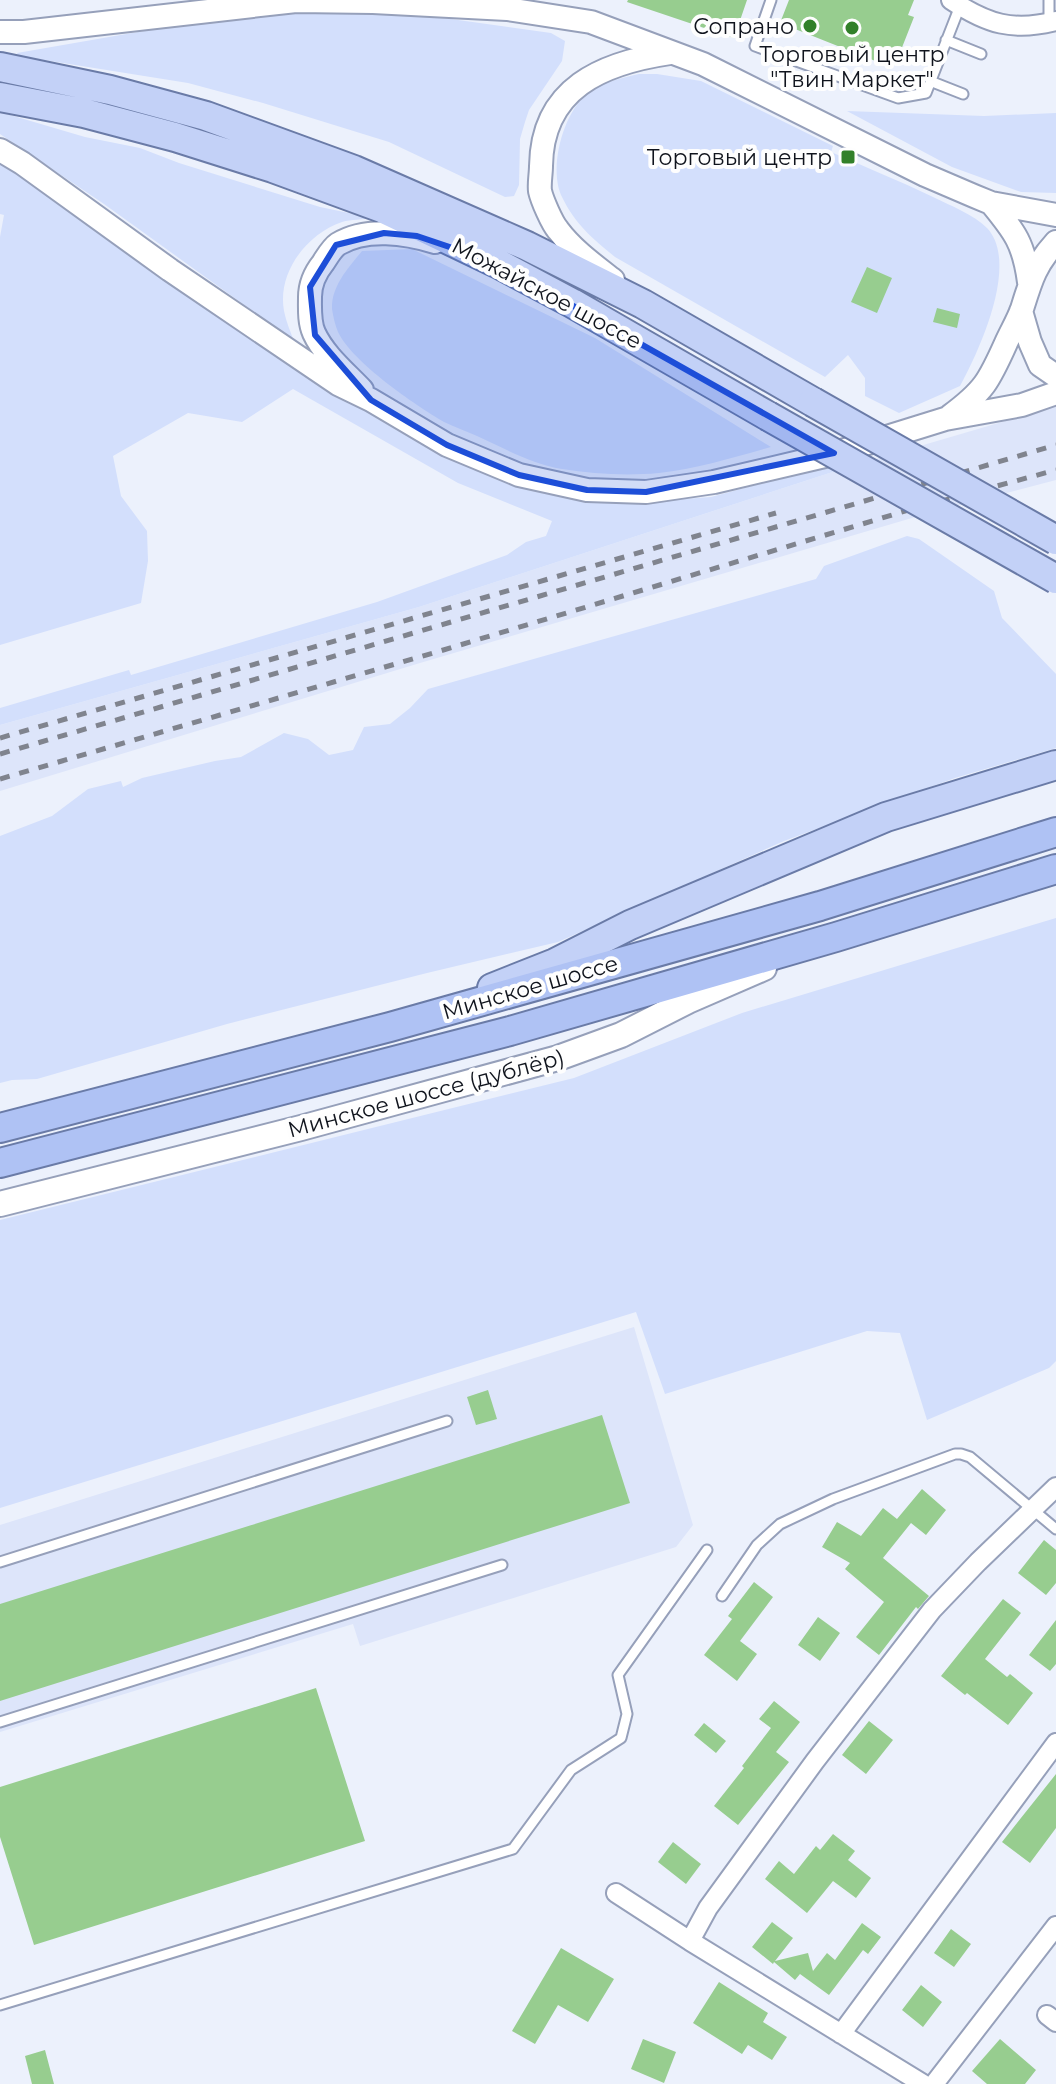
<svg xmlns="http://www.w3.org/2000/svg" width="1056" height="2084" font-family="Montserrat,sans-serif">
<style>
.built{fill:#dde5fa}
.green{fill:#d3dffc}
.building{fill:#97cd8f}
.lines{fill:none;stroke-linecap:round;stroke-linejoin:round}
.service-casing{stroke:#96a0ba;stroke-width:13}
.minor-casing{stroke:#96a0ba;stroke-width:22}
.tertiary-casing{stroke:#96a0ba;stroke-width:26}
.secondary-casing{stroke:#96a0ba;stroke-width:28}
.primary-casing{stroke:#6a7ba7;stroke-width:32}
.trunk-casing{stroke:#6a7ba7;stroke-width:32}
.service{stroke:#fff;stroke-width:9}
.minor{stroke:#fff;stroke-width:18}
.tertiary{stroke:#fff;stroke-width:22}
.secondary{stroke:#fff;stroke-width:24}
.primary{stroke:#c3d1f7;stroke-width:28}
.trunk{stroke:#afc2f4;stroke-width:28}
.rail{stroke:#80848e;stroke-width:5;stroke-dasharray:10 10;stroke-linecap:butt}
.primary-bridge-casing{stroke:#6a7ba7;stroke-width:32;stroke-linecap:butt}
.primary-bridge{stroke:#c3d1f7;stroke-width:28}
.marked{fill:#1d4ed8;fill-opacity:0.2;stroke:#1d4ed8;stroke-width:6;stroke-linejoin:round}
.poi-dot{fill:#32802a;stroke:#fefefe;stroke-width:3}
.labels{text-anchor:middle;stroke-width:8;stroke-linejoin:round;paint-order:stroke}
.poi-label{font-size:22px;fill:#10141d;stroke:#fefefe;text-anchor:end}
.street-label{font-size:22px;fill:#10141d;stroke:#fefefe}
</style>
<rect width="100%" height="100%" fill="#ecf1fc"/>
<!-- built -->
<path class="built" d="M1056 406V480L922 515 420 663 0 791V725L419 607 845 468Z
M634 1327 693 1525 676 1547 360 1646 353 1624 0 1732V1525Z"/>
<!-- green -->
<path class="green" d="M296 12H401L551 33 565 41 562 61 529 110 525 122 520 139 519 185 514 196 505 197 389 142 263 103 188 83 19 56 17 53 178 25Z
M639 74H657L701 81 833 146 831 152C865 167 900 181 933 197 951 206 973 214 987 228 1020 263 979 351 960 386L899 413 865 396V378L848 355 825 377 615 257C592 238 575 224 562 197 548 169 563 113 587 94 602 82 621 78 639 74Z
M847 111 984 116 1056 113V193L1021 192 952 167Z
M0 112 85 137 140 148 179 163 320 207 373 218C363 220 351 219 342 222 307 234 277 272 284 311 286 321 290 331 294 341L104 204 0 134Z
M0 161 323 384 439 454 506 480 598 501 642 502 711 497 829 465 845 468 419 607 0 725V708L129 670 131 675 377 602 507 555 526 542 546 536 552 521 458 483 293 389 242 422 188 413 113 456 121 496 147 531 148 561 141 603 0 645V237L4 215 0 214Z
M412 249 595 338 771 447C734 457 697 469 659 473 627 476 593 474 562 469 532 464 505 449 477 436 466 431 454 427 444 422 415 405 352 362 338 332 335 325 333 316 332 309 331 286 349 267 362 251Z
M907 536 919 539 994 591 1002 618 1056 674V748L955 778 784 841 558 942 427 973 227 1024 37 1079 12 1080 0 1083V836L52 816 88 789 121 781 123 787 142 778 215 761 241 757 284 733 308 739 329 755 353 750 364 727 390 724 410 708 428 689 816 579 824 566Z
M1056 918V1361L1049 1368 927 1420 900 1333 867 1331 665 1394 636 1312 0 1508V1220L574 1078 742 1013Z"/>
<!-- building -->
<path class="building" d="M628 0H747L734 38 627 2Z
M789 0H914L908 15 914 17 901 50 896 48 888 66 780 23Z
M867 267 892 278 877 313 851 302Z
M937 308 960 314 957 328 933 322Z
M488 1390 497 1419 476 1425 467 1397Z
M602 1415 630 1503 0 1701V1604Z
M922 1489 946 1510 926 1535 911 1523 883 1558 929 1596 918 1609 916 1607 879 1655 856 1637 884 1602 845 1569 850 1563 822 1547 837 1522 861 1536 883 1508 897 1519Z
M1044 1540 1056 1550V1583L1046 1595 1018 1573Z
M754 1582 773 1597 740 1641 757 1654 737 1681 704 1655 732 1619 728 1616Z
M1003 1599 1021 1613 985 1659 1007 1677 1010 1674 1033 1693 1008 1725 967 1693 965 1695 941 1676Z
M818 1617 840 1633 820 1661 798 1645Z
M1056 1620V1664L1050 1671 1029 1655Z
M316 1688 365 1841 34 1945 0 1837V1787Z
M774 1701 800 1722 776 1752 789 1762 738 1825 714 1806 744 1768 742 1766 771 1728 759 1719Z
M869 1721 893 1740 866 1774 842 1755Z
M704 1723 726 1741 716 1753 694 1735Z
M1056 1774V1828L1030 1863 1002 1842Z
M833 1834 855 1851 848 1860 871 1878 856 1898 833 1881 807 1913 765 1879 779 1861 794 1874 816 1846 820 1850Z
M673 1842 701 1864 686 1884 658 1862Z
M772 1922 793 1938 775 1961 808 1953 813 1971 827 1953 835 1960 862 1923 881 1937 868 1954 863 1950 829 1995 800 1974 795 1980 774 1962 773 1964 752 1947Z
M951 1929 971 1944 954 1967 934 1953Z
M561 1948 614 1979 588 2022 558 2005 535 2044 512 2031Z
M719 1982 768 2013 763 2022 787 2037 772 2060 748 2045 742 2054 693 2023Z
M921 1985 942 2002 923 2027 902 2010Z
M643 2039 676 2052 664 2083 631 2069Z
M1000 2039 1036 2070 1025 2084H987L972 2071Z
M45 2050 54 2084H32L25 2056Z"/>
<g class="lines">
<!-- service casing -->
<g class="service-casing">
<path id="service" d="M771 0 755 46 898 98 926 93 960 6
M1049 23V0
M946 40 981 54
M930 81 963 94
M0 1562 447 1421
M722 1596 757 1545 780 1524 833 1499 955 1454H961L970 1457 1056 1529
M0 1722 502 1565
M0 2005 513 1849 571 1770 621 1738 627 1714 618 1675 707 1550"/>
</g>
<!-- minor casing -->
<g class="minor-casing">
<path id="minor" d="M951 0C987 24 1013 32 1056 21
M616 1893 690 1941
M1047 2015 1056 2022
M841 2034 1056 1743
M923 2084 690 1941 708 1908 815 1761 932 1610 978 1562 1056 1487
M934 2084 1056 1926"/>
</g>
<!-- tertiary casing -->
<g class="tertiary-casing">
<path id="tertiary" d="M0 32H24L296 1 373 2 507 9 591 22 703 64 925 175 974 196 991 203 1056 215
M0 150 22 163 170 270 338 384 371 400 447 445 519 475 587 490 646 492 714 482 829 455 945 419 1022 405 1056 393
M991 203C1015 232 1024 244 1029 282
M613 280C594 265 573 250 558 230 552 223 542 200 540 191 539 183 541 174 541 166 542 88 602 63 670 53
M1021 311 1030 342 1040 365 1056 376
M362 390C346 373 324 355 314 333 309 322 310 308 310 297 310 283 315 273 323 263 327 257 332 248 338 244 366 227 406 233 435 242
M950 416C984 391 989 381 1006 343 1011 332 1018 320 1022 309 1031 280 1035 265 1056 242"/>
</g>
<!-- secondary casing -->
<g class="secondary-casing">
<path id="secondary" d="M0 1204 301 1128 558 1058 621 1035 688 1001 764 968"/>
</g>
<!-- primary casing -->
<g class="primary-casing">
<path id="primary" d="M0 67 110 90 206 116 354 170 527 246 643 304 813 402
M0 97 84 113 175 137 273 168 382 208 497 263 572 303 768 416
M492 988 555 963 630 925 886 817 1056 765"/>
</g>
<!-- trunk casing -->
<g class="trunk-casing">
<path id="trunk" d="M0 1128 390 1027 820 906 1056 832
M0 1163 510 1031 836 937 1056 869"/>
</g>
<!-- service -->
<use href="#service" class="service"/>
<!-- minor -->
<use href="#minor" class="minor"/>
<!-- tertiary -->
<use href="#tertiary" class="tertiary"/>
<!-- secondary -->
<use href="#secondary" class="secondary"/>
<!-- primary -->
<use href="#primary" class="primary"/>
<!-- trunk -->
<use href="#trunk" class="trunk"/>
<!-- rail -->
<path class="rail" d="M0 738 776 513
M0 754 1056 445
M0 779 440 651 912 509 1056 470"/>
<!-- primary-bridge casing -->
<g class="primary-bridge-casing">
<path id="primary-bridge" d="M813 402 1056 540
M768 416 1056 579"/>
</g>
<!-- primary-bridge -->
<use href="#primary-bridge" class="primary-bridge"/>
</g>
<!-- marked area -->
<path class="marked" d="M384 233 417 236 497 263 834 453 646 492 587 490 519 475 447 445 371 400 315 335 310 287 336 245Z"/>
<!-- markers -->
<g class="poi-dot">
<circle cx="810" cy="26" r="8"/>
<circle cx="852" cy="28" r="8"/>
<rect x="840" y="149" width="16" height="16" rx="4"/>
</g>
<g class="labels">
<!-- poi labels -->
<g class="poi-label">
<text x="794" y="34">Сопрано</text>
<text x="852" y="62" text-anchor="middle">Торговый центр<tspan x="852" dy="25">"Твин Маркет"</tspan></text>
<text x="832" y="165">Торговый центр</text>
</g>
<!-- street labels -->
<g class="street-label">
<text transform="translate(547 293) rotate(28)" y="8">Можайское шоссе</text>
<text transform="translate(530 987) rotate(-16)" y="8">Минское шоссе</text>
<text transform="translate(426 1093) rotate(-15)" y="8">Минское шоссе (дублёр)</text>
</g>
</g>
</svg>
